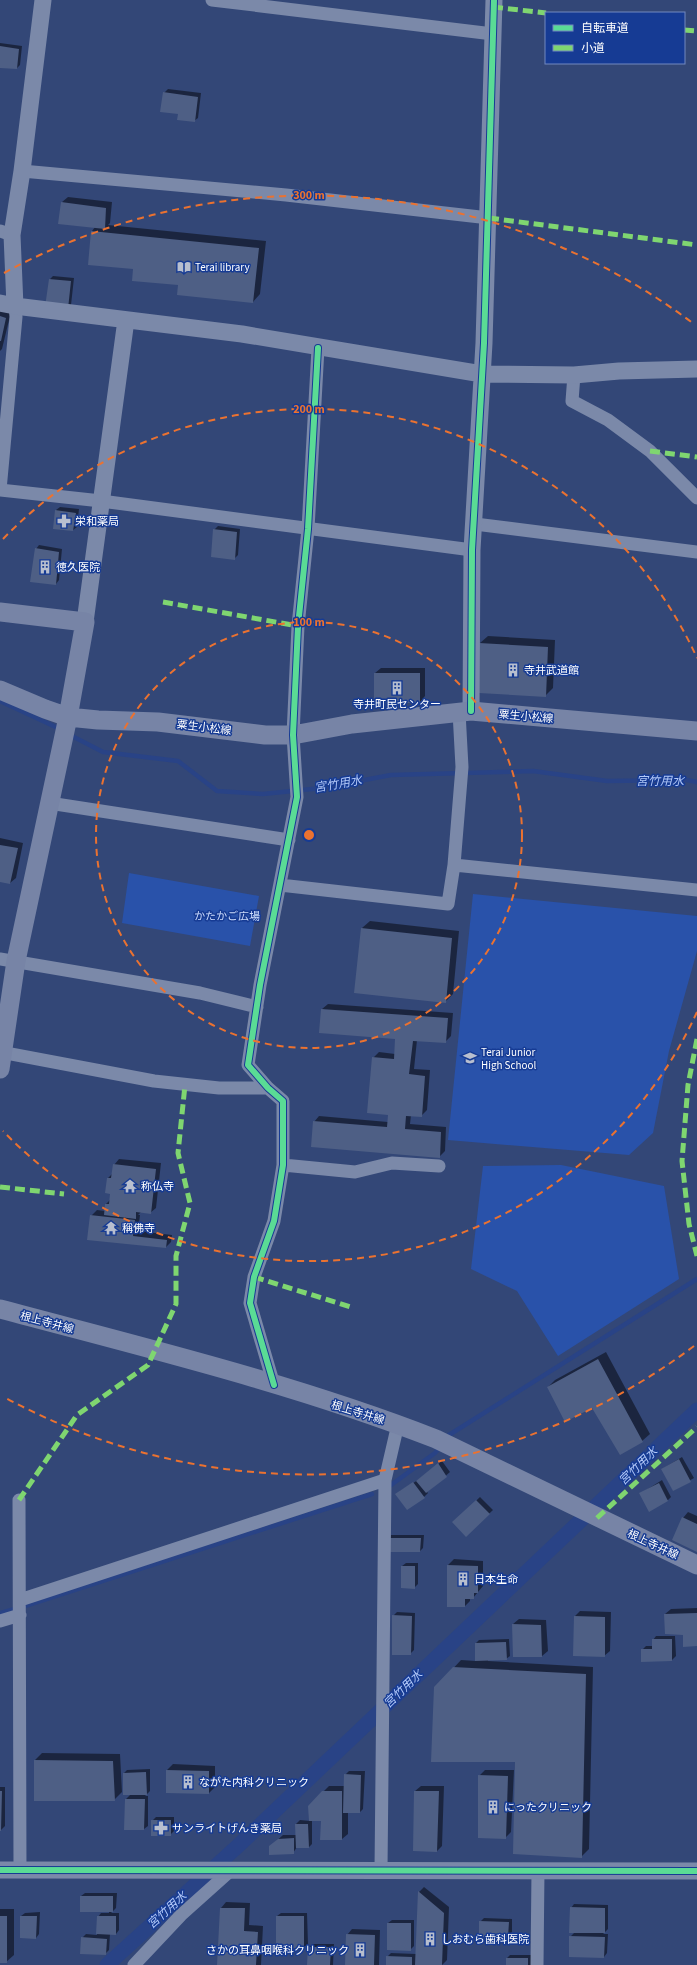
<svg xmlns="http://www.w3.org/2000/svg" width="697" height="1965" font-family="'Source Sans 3','Noto Sans JP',sans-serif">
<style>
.green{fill:#2952aa}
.shadow{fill:#0007}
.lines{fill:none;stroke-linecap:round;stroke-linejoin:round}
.stream{stroke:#294386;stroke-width:4.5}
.canal{stroke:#294386;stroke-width:15}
.building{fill:#4e5f85}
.minor{stroke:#7b89a9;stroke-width:13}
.tertiary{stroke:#7b89a9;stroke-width:17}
.secondary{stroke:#7784a6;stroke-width:19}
.quiet{stroke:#7fd670;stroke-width:5;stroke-dasharray:10 5;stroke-linecap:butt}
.cycleway-casing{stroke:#163b94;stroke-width:8}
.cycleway{stroke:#5adb95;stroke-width:6}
.ring{fill:none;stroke:#eb7230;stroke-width:2;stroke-dasharray:7 5}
.labels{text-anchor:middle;stroke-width:3;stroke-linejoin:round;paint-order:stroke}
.poi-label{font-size:11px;fill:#fff;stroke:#163b94;text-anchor:start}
.street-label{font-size:11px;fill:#fff;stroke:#163b94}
.park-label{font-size:11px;fill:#ccdbfc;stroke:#163b94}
.water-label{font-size:12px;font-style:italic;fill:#b2c8f8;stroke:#163b94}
.centre{fill:#eb7230;stroke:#163b94;stroke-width:2}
.ring-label{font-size:12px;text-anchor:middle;font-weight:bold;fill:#eb7230;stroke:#163b94;stroke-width:3;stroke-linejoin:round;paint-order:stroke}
</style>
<rect width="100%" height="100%" fill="#334777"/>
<!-- green -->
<path class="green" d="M129 873 259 896 250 946 122 923Z
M473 894 697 916V951L669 1051 653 1133 629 1155 448 1140Z
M561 1165 664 1186 679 1279 558 1356 517 1291 471 1269 483 1166Z"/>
<!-- shadow -->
<path class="shadow" d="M0 43 22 46 20 65 17 68 0 67Z
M168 89 201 93 198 118 194 121 179 113 164 93Z
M68 197 112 202 110 223 108 225 266 241 260 294 253 302 179 284 134 268 92 231 95 227 62 202Z
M53 276 74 278 71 305 67 308 50 279Z
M0 310 11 312 2 349 0 351Z
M60 507 79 509 77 527 73 530 56 510Z
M218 526 240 529 238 555 234 559 214 530Z
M39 545 62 549 59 580 56 584 36 549Z
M488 636 555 640 553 688 545 696 480 643Z
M381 668H425V696L420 702 375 673Z
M0 838 23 843 16 878 10 883 0 881Z
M370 921 459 931 453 994 446 1001 362 928Z
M328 1004 453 1013 451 1036 445 1042 417 1040 414 1069 430 1070 427 1110 421 1116 411 1115 410 1124 446 1127 445 1151 439 1157 314 1122 319 1116 388 1122 389 1115 373 1058 379 1052 395 1054 396 1038 322 1009Z
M119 1159 161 1163 156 1208 150 1213 141 1212 138 1215H140L138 1231 172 1235 171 1242 166 1247 88 1239 91 1216 97 1210 105 1211 106 1204 110 1200 111 1193 108 1178 113 1173 114 1165Z
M606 1352 650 1434 642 1441 592 1407 548 1387 555 1380Z
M682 1457 694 1478 673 1490 662 1469Z
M442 1461 450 1472 427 1492 428 1493 424 1497 407 1509 400 1491 418 1480Z
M662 1480 671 1497 668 1500 640 1494Z
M480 1497 493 1510 466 1536 454 1522Z
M688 1512 697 1516V1551L683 1518Z
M391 1535H424L423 1548 420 1551 388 1539Z
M454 1559 483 1561V1586L473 1598H470V1601L465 1606H448V1565Z
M406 1563H418V1584L414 1588 402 1566Z
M697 1608V1645L665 1614 671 1609Z
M580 1611 611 1612 610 1651 604 1656 575 1616Z
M397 1612 415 1613 414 1650 410 1654 393 1616Z
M519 1619 546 1620 548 1651 542 1656H514L513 1624Z
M656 1636H675L676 1656 672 1660 642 1661V1650L646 1646H653V1640Z
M509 1639 510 1656 506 1659 488 1660V1661L593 1667 589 1849 581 1857 516 1761 435 1688 461 1660 476 1661V1643L479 1640Z
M42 1753 120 1754 122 1792 114 1800 35 1760Z
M173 1764 215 1766V1787L209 1793 167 1792V1770Z
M150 1769V1791L145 1796H148V1826L144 1829H125L126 1799 131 1794 124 1773 127 1770Z
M485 1770H514L511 1832 505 1838 479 1776Z
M349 1771H365L363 1809 360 1812H348V1834L342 1839 322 1820H312V1844L309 1847H297L293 1853 272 1845 283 1835H296V1824L300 1820 310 1821 309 1806 329 1786H345V1775Z
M421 1786H444L442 1846 437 1851 415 1791Z
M0 1787H5V1826L1 1830Z
M156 1817H174V1831L170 1835 152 1821Z
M424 1887 449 1907 447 1960 442 1965H387V1957L391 1953 416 1954 419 1892Z
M85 1893H117L116 1908 111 1913H119V1930L116 1934H110L109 1950 105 1954 82 1938 86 1934 97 1935 98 1917 101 1913H109V1911L81 1896Z
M226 1902 250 1903 249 1925 263 1926 261 1965H218L221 1908Z
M574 1904 608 1905V1929L603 1934H608L607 1953 604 1957 570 1937 575 1932 571 1908Z
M0 1909H14V1955L6 1962H0Z
M40 1912 39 1934 36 1938 21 1916 25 1913Z
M281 1913H307L308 1944 304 1947 277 1916Z
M484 1918 512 1919V1932L508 1936 480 1922Z
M392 1920H414V1946L410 1950 388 1923Z
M352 1929 380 1930 379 1965H346L347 1935Z
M313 1944H334L333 1965H308L309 1947Z
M510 1955H531V1965H507V1958Z"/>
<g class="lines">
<!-- stream -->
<path class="stream" d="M0 701 60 729
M68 734 103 752 178 761 217 791 263 794 322 788 391 775 533 771 607 781 687 780 697 782
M446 1440 449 1435 697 1279
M391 1485 435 1453 441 1446
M25 1606 372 1494
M0 1613 15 1609"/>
<!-- canal -->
<path class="canal" d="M107 1965 239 1845 697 1410"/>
</g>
<!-- building -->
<path class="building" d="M0 46 19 49 17 69 0 68Z
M163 92 198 97 195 122 177 120 178 114 160 112Z
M61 202 106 208 105 229 58 224Z
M91 231 259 248 253 303 177 295 178 285 132 281 133 269 88 265Z
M49 279 71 281 68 309 45 307Z
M0 316 6 318 1 341H0Z
M55 510 76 513 73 531 53 529Z
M213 529 237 532 235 560 211 557Z
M35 548 59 552 56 585 30 582Z
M479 643 548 647 546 697 479 693Z
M374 673H420V703H374Z
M0 845 18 848 10 884 0 882Z
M361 928 452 938 446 1003 354 993Z
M321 1009 448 1018 446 1043 413 1041 409 1074 425 1076 422 1117 406 1116 405 1129 441 1132 440 1158 311 1147 313 1121 387 1127 388 1115 367 1113 372 1057 394 1059 395 1039 319 1033Z
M113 1164 156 1169 151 1214 136 1212V1219L104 1215 105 1204H109L110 1194 105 1193 107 1178H111Z
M90 1215 135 1220 133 1236 167 1240 166 1248 87 1240Z
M598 1359 643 1442 620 1455 592 1408 565 1422 547 1387Z
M679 1459 691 1482 673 1491 661 1469Z
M438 1463 447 1477 426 1493 416 1481Z
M413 1482 425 1498 407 1510 395 1494Z
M659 1483 668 1501 649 1512 639 1493Z
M476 1500 490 1514 466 1537 452 1522Z
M682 1517 697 1524V1552L672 1540Z
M387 1538H421L420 1552H387Z
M447 1565 478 1566V1593H474V1599H465V1607H447Z
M401 1566H415V1589L401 1588Z
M697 1613V1646L683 1647V1635L665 1634 664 1614Z
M392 1615 412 1616 411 1655H392Z
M574 1616 605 1617V1657L573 1656Z
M512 1624 541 1625 542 1657H513Z
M652 1639H672V1661L641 1662V1649H652Z
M506 1642 507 1660 475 1661V1643Z
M453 1667 586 1674 582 1858 513 1854 515 1762H431L434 1687Z
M34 1760 113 1761 115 1801H34Z
M166 1770 209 1771V1794L166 1793Z
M146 1772 147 1795H123V1773Z
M344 1774 361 1775 360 1813H343Z
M478 1775 508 1776 506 1839 478 1838Z
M0 1791H2L1 1831H0Z
M322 1791H342V1840H320L321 1821H309L308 1806Z
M414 1791H439L437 1852 413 1851Z
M125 1799H145L144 1830H124Z
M151 1820H171V1836H151Z
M295 1824H308L309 1848H296Z
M294 1838V1854L269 1855V1846L278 1839Z
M418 1891 444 1913 442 1965H415Z
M80 1896H113V1912H80Z
M570 1907 605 1908V1933H569Z
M220 1908H245L244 1931 258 1932 256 1965H217Z
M0 1916H7V1963H0Z
M20 1916H37L36 1939 20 1938Z
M97 1916H116V1935L96 1934Z
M276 1916H304V1948H276Z
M479 1921 509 1922 508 1937H479Z
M387 1923H411V1951L387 1950Z
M346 1934 375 1935 374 1965H345Z
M569 1936 605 1937 604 1958 569 1957Z
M81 1937 107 1939 106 1955 80 1954Z
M308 1947H331L330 1965H307Z
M386 1956 412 1957V1965H386Z
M506 1958H528V1965H506Z"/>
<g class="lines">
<!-- minor -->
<path class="minor" d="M212 0 493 34
M22 171 286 195 489 218
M0 231 12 235
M574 375 572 401 608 420 650 451 697 498
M0 490 101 501 472 550
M0 490 16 317 15 306
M475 524 697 552
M49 803 289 840
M454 865 697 890
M280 885 448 904 454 865 462 767 459 712
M0 959 200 993 257 1007
M0 1052 154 1081 219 1088H268
M283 1165 355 1172 392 1163 439 1166
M274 1385 250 1303 254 1277 274 1221 283 1165V1101L268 1088 248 1065 260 985 297 797 293 735 298 626 308 529 318 348
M19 1500 20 1870
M20 1600 385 1480
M0 1621 20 1615
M381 1870 385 1480 398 1424
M134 1965 181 1915 229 1872
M537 1965 538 1871"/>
<!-- tertiary -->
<path class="tertiary" d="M0 303 15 306 242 334 482 374 574 375 619 371 697 369
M15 306 12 235 22 171 43 0
M85 622 126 320
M471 711 472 550 484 343 494 0
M0 1870 697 1871"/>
<!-- secondary -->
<path class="secondary" d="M0 612 85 622 68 717 16 961 0 1069
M0 690 45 709 68 717 98 720 158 722 265 735H293L352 724 471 711 697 731
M0 1309C146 1348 295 1384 436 1439L697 1565"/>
<!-- quiet -->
<path class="quiet" d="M493 7 546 13
M684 30 697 31
M489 218 697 245
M650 451 697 457
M163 602 298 626
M697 1039 688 1085 682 1161 689 1224 697 1256
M0 1187 64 1194
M254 1277 351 1307
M19 1500 77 1415 148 1365 176 1304V1256L190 1203 178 1153 185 1085
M597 1518 697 1427"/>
<!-- cycleway casing -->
<g class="cycleway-casing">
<path id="cycleway" d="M471 711 472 550 484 343 494 0
M274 1385 250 1303 254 1277 274 1221 283 1165V1101L268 1088 248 1065 260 985 297 797 293 735 298 626 308 529 318 348
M0 1870 697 1871"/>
</g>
<!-- cycleway -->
<use href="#cycleway" class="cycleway"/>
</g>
<!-- distance rings -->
<g class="ring">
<circle cx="309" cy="835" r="213"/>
<path d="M697 1012A426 426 0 0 1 3 1131M3 539A426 426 0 0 1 697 658"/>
<path d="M694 1346A640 640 0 0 1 4 1397M4 273A640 640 0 0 1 694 324"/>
</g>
<!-- icons -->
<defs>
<g id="library-bare" transform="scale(1.08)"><path d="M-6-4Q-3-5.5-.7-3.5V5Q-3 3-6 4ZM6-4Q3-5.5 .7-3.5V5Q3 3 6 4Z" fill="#b8bfcf" stroke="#163b94" stroke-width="2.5" paint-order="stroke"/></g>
<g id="pharmacy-bare" transform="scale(1.08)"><path d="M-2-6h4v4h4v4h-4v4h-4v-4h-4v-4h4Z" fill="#b8bfcf" stroke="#163b94" stroke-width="2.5" paint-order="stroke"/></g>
<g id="building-bare" transform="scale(1.08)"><path d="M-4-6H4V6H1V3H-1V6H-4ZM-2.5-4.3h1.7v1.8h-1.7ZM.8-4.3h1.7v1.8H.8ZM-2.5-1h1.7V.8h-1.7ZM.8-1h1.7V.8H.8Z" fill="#b8bfcf" stroke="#163b94" stroke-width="2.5" paint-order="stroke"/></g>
<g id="school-bare" transform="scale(1.08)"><path d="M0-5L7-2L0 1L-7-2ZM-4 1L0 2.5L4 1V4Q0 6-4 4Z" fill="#b8bfcf" stroke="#163b94" stroke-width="2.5" paint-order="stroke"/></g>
<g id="temple-bare" transform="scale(1.08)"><path d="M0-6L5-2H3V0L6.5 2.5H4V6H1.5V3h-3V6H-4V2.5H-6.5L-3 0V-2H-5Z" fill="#b8bfcf" stroke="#163b94" stroke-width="2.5" paint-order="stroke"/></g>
</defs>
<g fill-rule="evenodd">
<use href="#library-bare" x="184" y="267"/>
<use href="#pharmacy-bare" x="64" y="521"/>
<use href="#building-bare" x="45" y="567"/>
<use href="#building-bare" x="513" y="670"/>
<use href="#building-bare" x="397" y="688"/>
<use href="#school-bare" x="470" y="1058"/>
<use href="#temple-bare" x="130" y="1186"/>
<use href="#temple-bare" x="111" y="1228"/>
<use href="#building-bare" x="463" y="1579"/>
<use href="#building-bare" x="188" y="1782"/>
<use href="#building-bare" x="493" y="1807"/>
<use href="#pharmacy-bare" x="161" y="1828"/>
<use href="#building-bare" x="430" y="1939"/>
<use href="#building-bare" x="360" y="1950"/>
</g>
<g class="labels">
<!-- poi labels -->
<g class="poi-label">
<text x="195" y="271">Terai library</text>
<text x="75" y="525">栄和薬局</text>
<text x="56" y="571">徳久医院</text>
<text x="524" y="674">寺井武道館</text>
<text x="397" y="708" text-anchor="middle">寺井町民センター</text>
<text x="481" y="1056">Terai Junior<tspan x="481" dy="13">High School</tspan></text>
<text x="141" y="1190">称仏寺</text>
<text x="122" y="1232">稱佛寺</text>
<text x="474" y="1583">日本生命</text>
<text x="199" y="1786">ながた内科クリニック</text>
<text x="504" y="1811">にったクリニック</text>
<text x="172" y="1832">サンライトげんき薬局</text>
<text x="441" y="1943">しおむら歯科医院</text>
<text x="349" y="1954" text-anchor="end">さかの耳鼻咽喉科クリニック</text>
</g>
<!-- street labels -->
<g class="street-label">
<text transform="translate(526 716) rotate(5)" y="4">粟生小松線</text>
<text transform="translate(204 727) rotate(7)" y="4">粟生小松線</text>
<text transform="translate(47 1322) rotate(15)" y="4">根上寺井線</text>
<text transform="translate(358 1412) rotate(17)" y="4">根上寺井線</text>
<text transform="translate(653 1544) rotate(25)" y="4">根上寺井線</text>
</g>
<!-- park labels -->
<g class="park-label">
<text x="227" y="920">かたかご広場</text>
</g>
<!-- water labels -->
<g class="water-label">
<text x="660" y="785">宮竹用水</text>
<text transform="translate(338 784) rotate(-10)" y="4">宮竹用水</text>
<text transform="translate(638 1466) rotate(-44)" y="4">宮竹用水</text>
<text transform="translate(403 1689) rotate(-44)" y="4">宮竹用水</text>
<text transform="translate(167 1910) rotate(-42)" y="4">宮竹用水</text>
</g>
</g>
<circle cx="309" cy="835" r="6" class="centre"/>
<g class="ring-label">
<text x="309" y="199">300 m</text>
<text x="309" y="413">200 m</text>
<text x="309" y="626">100 m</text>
</g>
<!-- legend -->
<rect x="545" y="12" width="140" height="52" fill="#163b94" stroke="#7389bf"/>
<rect x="553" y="25" width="20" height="6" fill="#5adb95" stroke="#7389bf"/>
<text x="581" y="32" font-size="12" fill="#ffffff">自転車道</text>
<rect x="553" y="45" width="20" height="6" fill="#7fd670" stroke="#7389bf"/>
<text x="581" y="52" font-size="12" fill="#ffffff">小道</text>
</svg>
